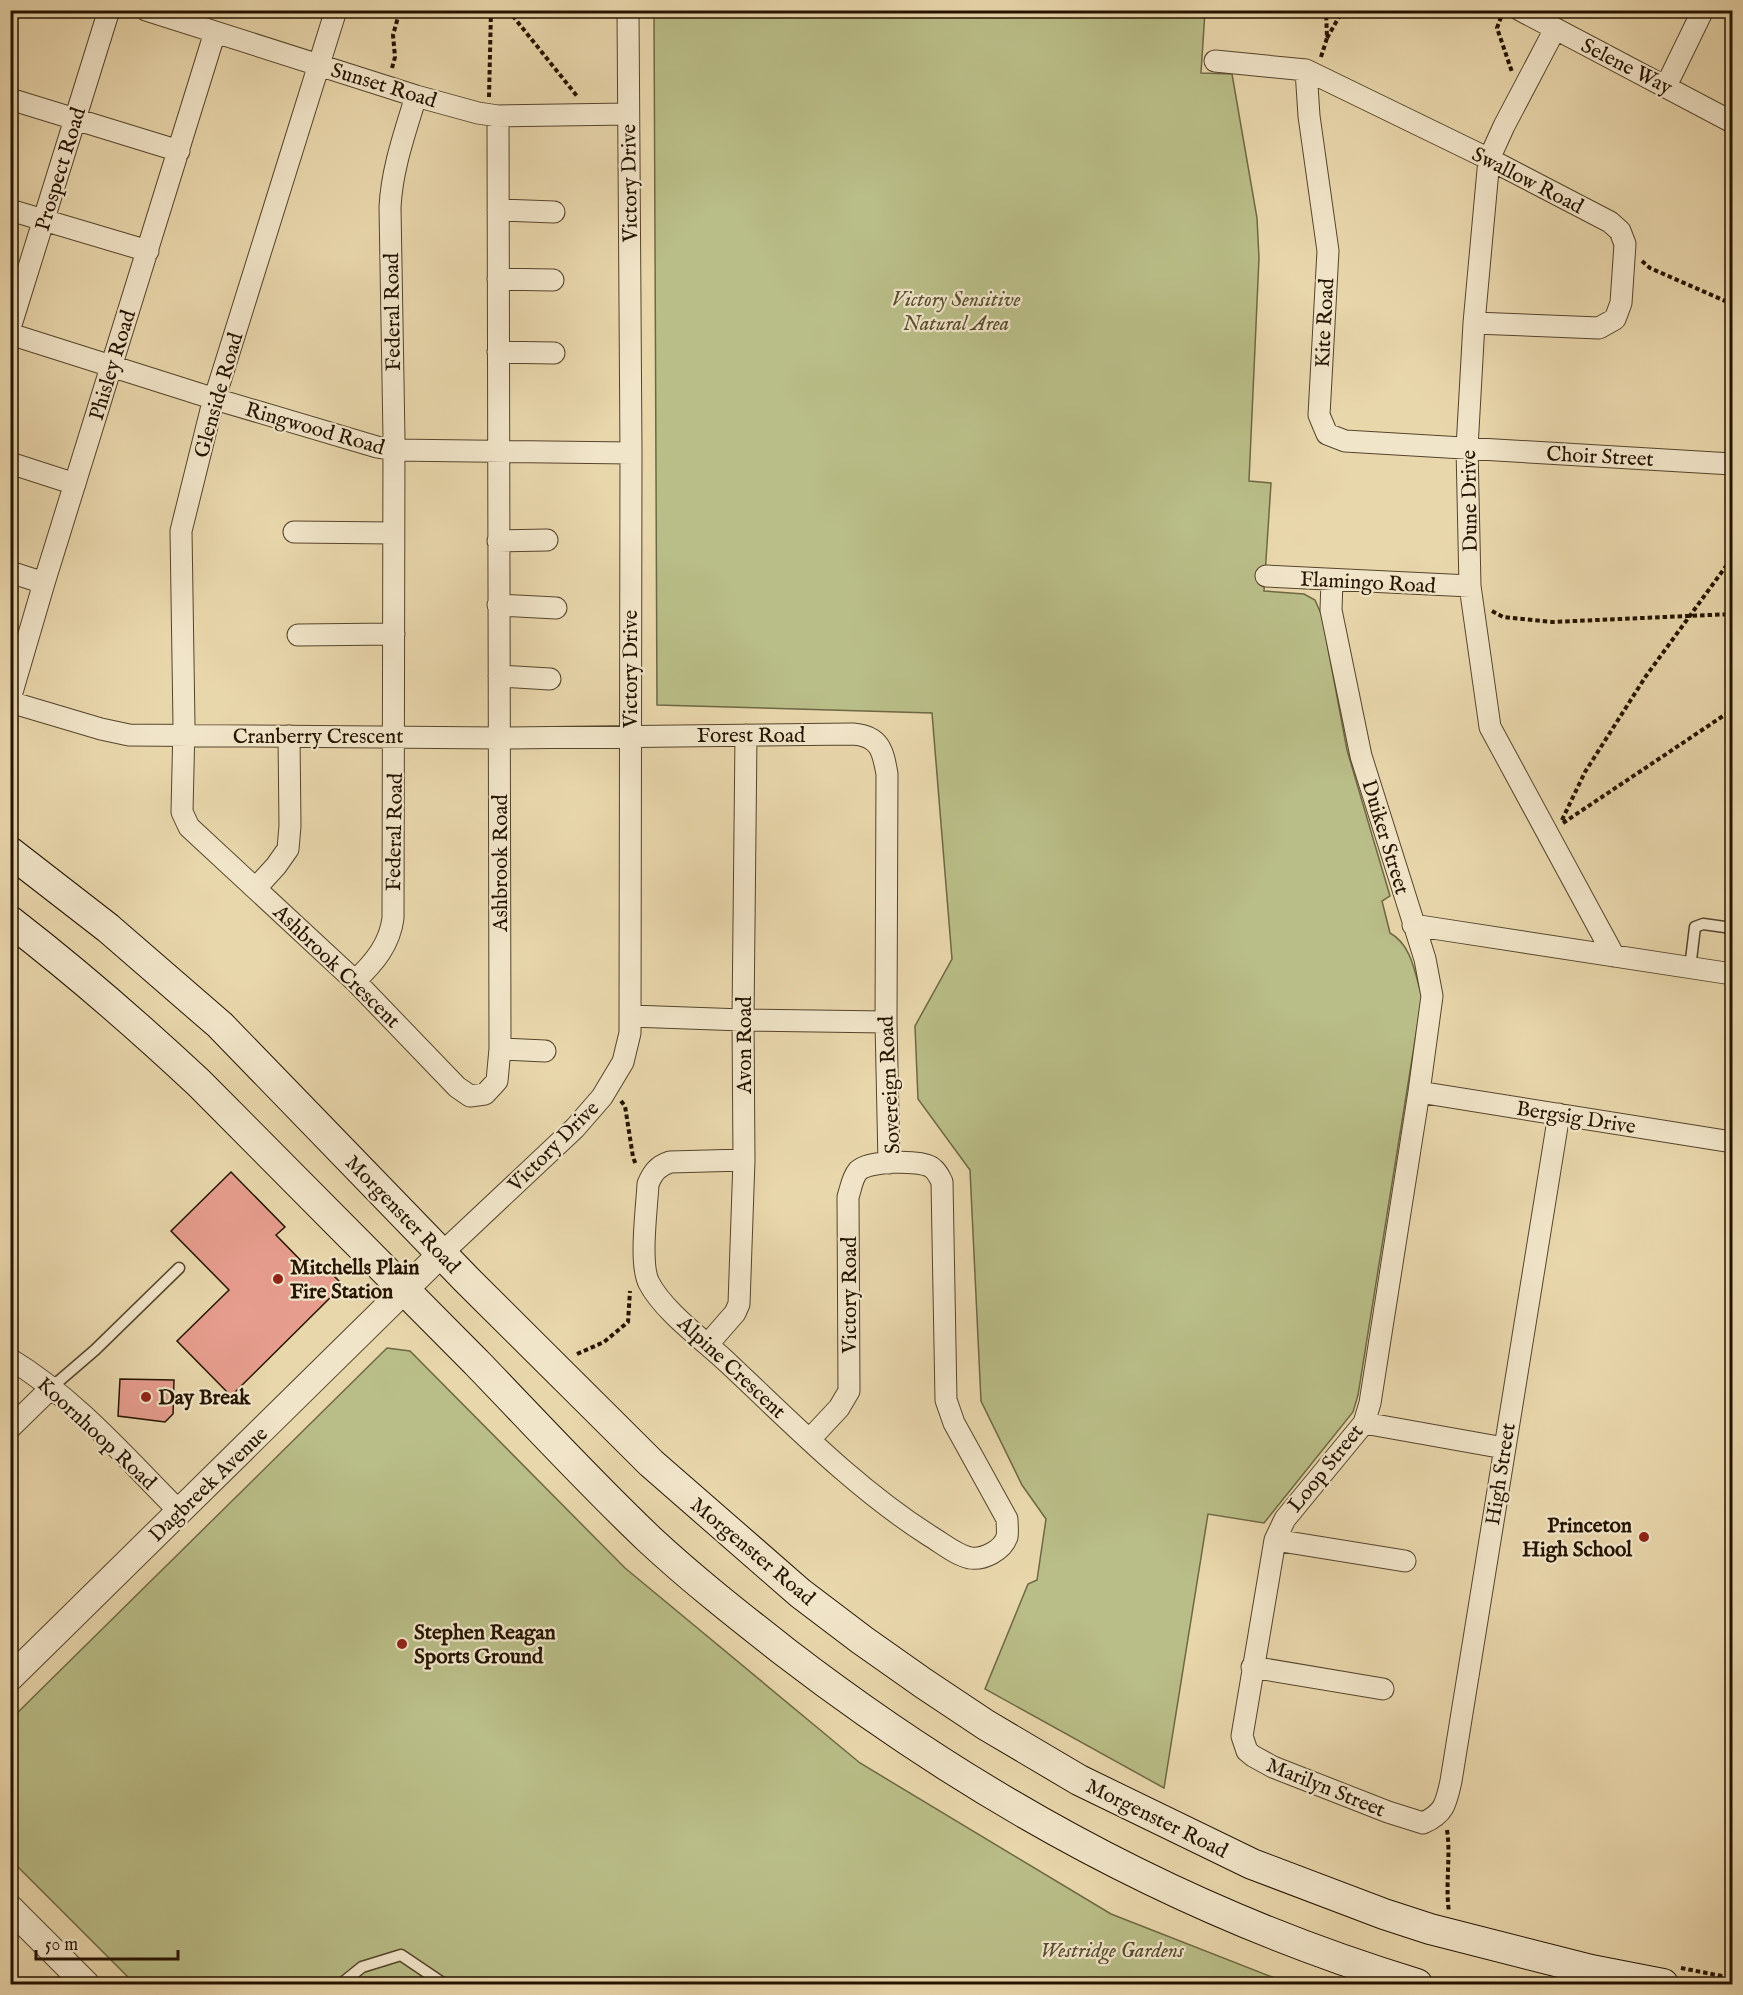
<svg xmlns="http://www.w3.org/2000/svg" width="1743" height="1995" font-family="'IM FELL English',serif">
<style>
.green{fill:#b9bd87;stroke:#6e6844;stroke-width:1.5}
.building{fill:#e79d8e;stroke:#241300;stroke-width:1.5}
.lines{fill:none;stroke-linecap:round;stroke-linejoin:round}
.service-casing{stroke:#55442b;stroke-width:13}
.minor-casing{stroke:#55442b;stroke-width:23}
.tertiary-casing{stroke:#55442b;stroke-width:28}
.secondary-casing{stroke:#241300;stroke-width:32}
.path{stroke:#241300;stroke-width:4;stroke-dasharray:4.5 3;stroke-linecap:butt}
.service{stroke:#f1e5c9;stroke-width:10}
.minor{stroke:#f1e5c9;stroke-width:21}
.tertiary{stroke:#f1e5c9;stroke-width:26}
.secondary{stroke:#f1e5c9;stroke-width:30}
.poi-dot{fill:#8f2418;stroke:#f1e5c9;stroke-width:2}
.labels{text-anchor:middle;stroke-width:4.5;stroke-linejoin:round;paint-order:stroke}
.street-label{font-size:21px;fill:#241300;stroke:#f1e5c9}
.park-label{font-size:21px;font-style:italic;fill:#584e2f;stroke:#f1e5c9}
.poi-label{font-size:21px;font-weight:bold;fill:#241300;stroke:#f1e5c9;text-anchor:start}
</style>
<rect width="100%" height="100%" fill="#e9d7ac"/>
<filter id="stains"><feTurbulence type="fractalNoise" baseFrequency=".00333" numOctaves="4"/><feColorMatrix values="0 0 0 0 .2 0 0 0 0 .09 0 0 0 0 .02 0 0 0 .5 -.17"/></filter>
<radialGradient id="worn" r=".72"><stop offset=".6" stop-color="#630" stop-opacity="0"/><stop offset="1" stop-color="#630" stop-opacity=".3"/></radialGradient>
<!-- green -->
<path class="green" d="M654 11H1205L1201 73 1232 74 1257 218 1259 258 1249 481 1271 483 1264 591 1304 594 1315 600 1322 616 1347 750 1390 896 1382 901 1390 933C1412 945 1415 974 1422 997L1358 1395 1353 1412 1264 1523 1208 1514 1164 1788 985 1689 1028 1584 1037 1580 1046 1519 1022 1485 981 1401 970 1170 918 1099 915 1026 952 959 932 713 657 705Z
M387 1348 410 1351 625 1568 860 1763 1111 1914 1290 1984H135L11 1860V1719Z"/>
<!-- building -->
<path class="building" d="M231 1172 285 1227 276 1235 313 1273 322 1264 343 1285 231 1396 177 1341 229 1290 171 1231Z
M120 1379 174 1380 173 1414 165 1422 118 1416Z"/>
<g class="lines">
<!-- service casing -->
<g class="service-casing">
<path id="service" d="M1690 968 1695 927 1703 924 1732 928
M52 1387 95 1350 179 1268
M341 1984 362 1967 401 1955 444 1984"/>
</g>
<!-- minor casing -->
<g class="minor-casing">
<path id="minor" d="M146 10 416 96 478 113 498 116 628 114
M336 10 211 410 181 531 184 725 182 812 189 827 355 981 457 1087 470 1096 485 1094 497 1081 500 1049 545 1051
M1520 10 1732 122
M1555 29 1504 126 1489 159 1474 323 1467 448 1470 586 1490 727 1614 956
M1215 61 1306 70 1489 159 1610 222 1620 231 1625 244 1621 303 1615 319 1599 328 1474 323
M1306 70 1309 116 1328 251 1319 415 1327 434 1345 441 1732 464
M1666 86 1703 10
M10 99 179 151
M498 116 500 1049
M10 210 148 251
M498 210 554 212
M498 279 553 280
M10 328 109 10
M10 334 215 399 377 447 394 450 631 453
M498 352 554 353
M10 463 75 484
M294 532 393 533
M498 541 547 540
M10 572 44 583
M1266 576 1470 586
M1332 580 1331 610 1361 756 1425 959 1432 996 1419 1092 1370 1403 1364 1423 1285 1519 1275 1540 1242 1736 1247 1751 1253 1756 1273 1767 1388 1812 1423 1823C1445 1813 1446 1803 1451 1781L1559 1114
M498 605 556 608
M298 635 394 634
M499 676 550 679
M10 699 44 583 215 32
M10 702 101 729 129 735 500 738 853 734C880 736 883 751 887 774L886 1022 889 1163
M256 888 276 866 288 849 290 826 289 736
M1413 925 1732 974
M355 981C374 963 390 944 393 918L394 438 390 207C392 168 405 133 416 96
M631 1016 743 1020 886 1022
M1419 1092 1732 1142
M744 1160 670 1162C658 1166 653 1172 648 1184 647 1207 639 1264 649 1283 664 1312 705 1341 729 1364 793 1424 855 1488 930 1536 942 1543 956 1555 970 1558 983 1560 1002 1551 1007 1537 1008 1532 1007 1525 1007 1519L954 1423 946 1400 942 1182C939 1176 937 1171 931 1167 919 1160 869 1160 858 1171 852 1178 851 1188 848 1197L849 1391 839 1408 810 1439
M441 1254 575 1128 602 1097 623 1062 630 1033 631 453 628 10
M708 1344 735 1313 739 1304 744 1160 743 1020 746 735
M10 1359C76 1399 126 1458 180 1512
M1364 1423 1504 1448
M10 1428 52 1387
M1275 1540 1405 1561
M1252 1667 1383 1689"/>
</g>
<!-- tertiary casing -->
<g class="tertiary-casing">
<path id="tertiary" d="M10 1678 441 1254
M10 1908 86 1984"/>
</g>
<!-- secondary casing -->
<g class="secondary-casing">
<path id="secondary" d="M10 852 108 928 220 1025 466 1279 651 1463 800 1593 862 1640 923 1683 986 1725 1079 1780 1252 1864 1384 1914 1430 1929 1591 1970 1663 1984
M10 921C76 972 138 1026 199 1083 292 1176 384 1269 476 1362 533 1421 589 1482 649 1539 692 1579 739 1616 785 1652 975 1798 1188 1915 1417 1984"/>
</g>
<!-- path -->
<path class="path" d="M508 10 577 96
M1501 17 1497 28 1512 72
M1327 38 1343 10
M1321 57 1327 38 1326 10
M392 68 395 57 393 35 400 10
M489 97 491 10
M1642 261 1650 268 1732 304
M1492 611 1503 617 1552 622 1732 614
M1562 820 1585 772 1646 676 1732 558
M1563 823 1732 710
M621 1101 625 1106 633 1157 636 1165
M577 1354 604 1342 628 1322 630 1291
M1447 1830C1451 1857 1445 1884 1449 1912
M1681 1968 1732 1978"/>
<!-- service -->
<use href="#service" class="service"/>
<!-- minor -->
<use href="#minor" class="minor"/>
<!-- tertiary -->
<use href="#tertiary" class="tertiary"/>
<!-- secondary -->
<use href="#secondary" class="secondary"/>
</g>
<!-- markers -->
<g class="poi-dot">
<circle cx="278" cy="1279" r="6"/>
<circle cx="146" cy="1397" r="6"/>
<circle cx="1644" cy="1537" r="6"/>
<circle cx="402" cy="1644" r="6"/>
</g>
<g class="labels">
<!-- street labels -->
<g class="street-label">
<text transform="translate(1627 66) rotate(27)" y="7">Selene Way</text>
<text transform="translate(384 85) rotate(17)" y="7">Sunset Road</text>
<text transform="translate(60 169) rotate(-73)" y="7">Prospect Road</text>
<text transform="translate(1528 180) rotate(27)" y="7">Swallow Road</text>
<text transform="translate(629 183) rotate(-91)" y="7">Victory Drive</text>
<text transform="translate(392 312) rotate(-91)" y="7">Federal Road</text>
<text transform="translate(1324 323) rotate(-87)" y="7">Kite Road</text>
<text transform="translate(112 365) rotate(-73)" y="7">Phisley Road</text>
<text transform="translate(218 395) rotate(-74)" y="7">Glenside Road</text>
<text transform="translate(315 428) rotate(16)" y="7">Ringwood Road</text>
<text transform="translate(1600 456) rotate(3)" y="7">Choir Street</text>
<text transform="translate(1469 501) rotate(-91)" y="7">Dune Drive</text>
<text transform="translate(1368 582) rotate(3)" y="7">Flamingo Road</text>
<text transform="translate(630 669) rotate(-90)" y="7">Victory Drive</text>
<text x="751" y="742">Forest Road</text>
<text x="318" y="743">Cranberry Crescent</text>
<text transform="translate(394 832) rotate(-89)" y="7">Federal Road</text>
<text transform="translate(1386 837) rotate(73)" y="7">Duiker Street</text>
<text transform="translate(500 863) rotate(-90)" y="7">Ashbrook Road</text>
<text transform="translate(337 966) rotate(44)" y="7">Ashbrook Crescent</text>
<text transform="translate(744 1045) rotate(-90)" y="7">Avon Road</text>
<text transform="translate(889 1085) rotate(-93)" y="7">Sovereign Road</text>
<text transform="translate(1576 1117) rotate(9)" y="7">Bergsig Drive</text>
<text transform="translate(553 1146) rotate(-45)" y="7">Victory Drive</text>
<text transform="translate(403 1214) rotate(46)" y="7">Morgenster Road</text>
<text transform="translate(849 1295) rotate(-90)" y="7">Victory Road</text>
<text transform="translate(732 1367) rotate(43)" y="7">Alpine Crescent</text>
<text transform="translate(97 1433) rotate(43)" y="7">Koornhoop Road</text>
<text transform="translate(1325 1468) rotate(-51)" y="7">Loop Street</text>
<text transform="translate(1500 1474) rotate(-81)" y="7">High Street</text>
<text transform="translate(208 1484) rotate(-44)" y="7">Dagbreek Avenue</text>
<text transform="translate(753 1551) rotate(40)" y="7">Morgenster Road</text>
<text transform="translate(1326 1787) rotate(22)" y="7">Marilyn Street</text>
<text transform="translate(1157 1818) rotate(26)" y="7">Morgenster Road</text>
</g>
<!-- park labels -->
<g class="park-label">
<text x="956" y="306">Victory Sensitive<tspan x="956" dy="24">Natural Area</tspan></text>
<text x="1112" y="1957">Westridge Gardens</text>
</g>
<!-- poi labels -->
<g class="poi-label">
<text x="290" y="1274">Mitchells Plain<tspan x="290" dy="24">Fire Station</tspan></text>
<text x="158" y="1404">Day Break</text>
<text x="1632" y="1532" text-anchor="end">Princeton<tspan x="1632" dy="24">High School</tspan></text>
<text x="414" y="1639">Stephen Reagan<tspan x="414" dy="24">Sports Ground</tspan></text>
</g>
</g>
<!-- margin -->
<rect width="1743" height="1995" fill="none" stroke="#e9d7ac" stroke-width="36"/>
<rect x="12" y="12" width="1719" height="1971" fill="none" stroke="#241300" stroke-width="3"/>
<rect x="18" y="18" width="1707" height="1959" fill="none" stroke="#241300" stroke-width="1.5"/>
<!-- scale -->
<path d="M36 1950v9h142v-9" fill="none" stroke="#241300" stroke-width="3"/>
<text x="45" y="1950" font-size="18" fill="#241300" stroke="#f1e5c9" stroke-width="4.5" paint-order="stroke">50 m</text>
<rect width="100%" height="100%" filter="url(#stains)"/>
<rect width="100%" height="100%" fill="url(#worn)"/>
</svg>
